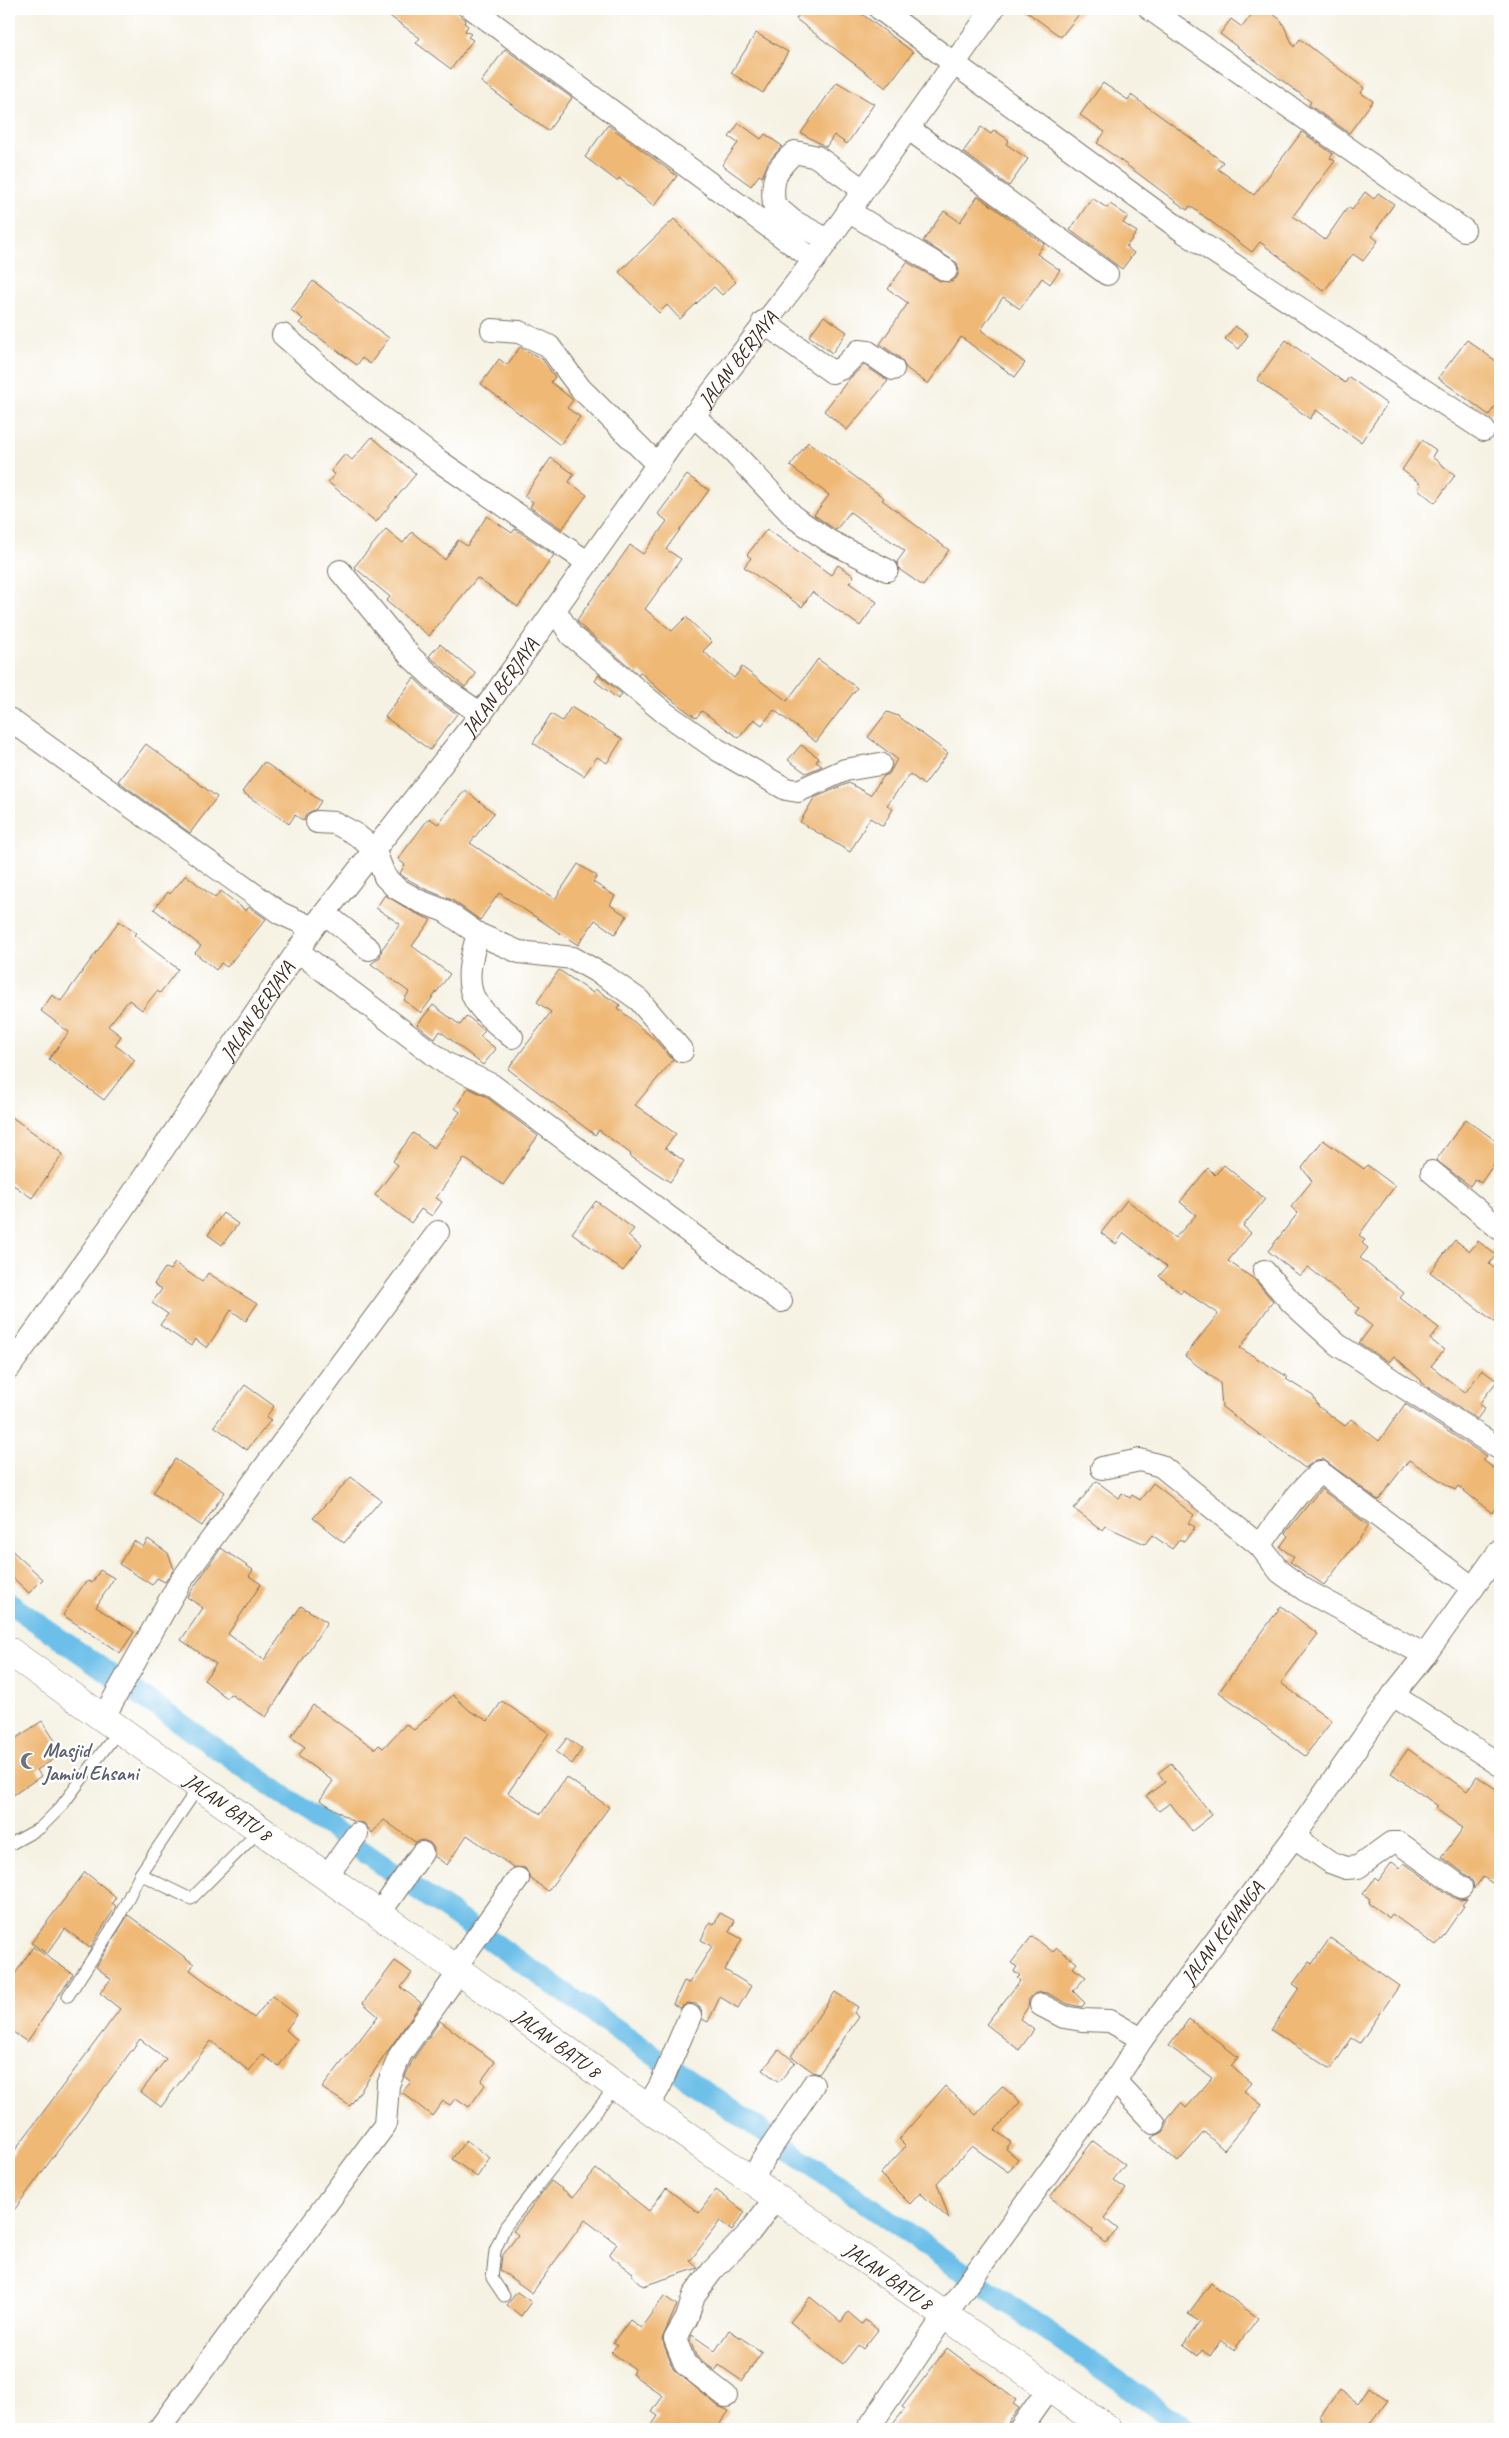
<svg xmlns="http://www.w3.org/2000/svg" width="1509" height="2438" font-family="Caveat,sans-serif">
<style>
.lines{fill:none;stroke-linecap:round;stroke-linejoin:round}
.canal{stroke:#6cbfe8;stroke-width:21}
.building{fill:#efb875}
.lane-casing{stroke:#7c7063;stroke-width:13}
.street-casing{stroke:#7c7063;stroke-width:24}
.secondary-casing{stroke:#7c7063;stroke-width:29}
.lane{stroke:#fff;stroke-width:11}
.street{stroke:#fff;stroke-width:22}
.secondary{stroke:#fff;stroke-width:28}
.labels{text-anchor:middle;stroke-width:5;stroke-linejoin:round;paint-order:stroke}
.street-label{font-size:20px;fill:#3b2a1e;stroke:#fff}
.worship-label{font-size:20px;font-weight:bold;fill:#5b616d;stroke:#fff;text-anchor:start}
</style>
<rect width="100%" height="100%" fill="#fff"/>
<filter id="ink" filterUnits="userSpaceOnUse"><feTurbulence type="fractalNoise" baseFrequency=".02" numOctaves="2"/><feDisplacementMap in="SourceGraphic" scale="10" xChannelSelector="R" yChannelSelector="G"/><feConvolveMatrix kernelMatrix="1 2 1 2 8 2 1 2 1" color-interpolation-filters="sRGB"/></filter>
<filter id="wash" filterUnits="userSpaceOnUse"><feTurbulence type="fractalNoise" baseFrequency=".0096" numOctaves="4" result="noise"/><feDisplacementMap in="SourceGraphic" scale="20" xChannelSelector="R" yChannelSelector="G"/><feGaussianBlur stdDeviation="1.12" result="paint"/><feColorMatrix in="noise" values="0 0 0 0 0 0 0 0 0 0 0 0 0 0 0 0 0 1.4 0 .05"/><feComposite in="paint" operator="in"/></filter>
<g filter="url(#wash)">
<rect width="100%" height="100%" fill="#f5f2e3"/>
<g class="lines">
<!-- canal -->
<path class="canal" d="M9 1603 1187 2429"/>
</g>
<g id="blocks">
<!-- building -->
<path class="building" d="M380 9H453L466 20 464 23 468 26 465 31 471 34 468 37 473 40 451 69 416 43 420 38Z
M803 9H855L913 52 886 88 796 19Z
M1023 9H1083L1061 37Z
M1256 9H1266L1281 20 1294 47 1300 39 1364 88 1361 93 1373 101 1349 133 1309 105 1311 102 1220 34 1231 19 1242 27Z
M756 33 788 52 763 93 731 73Z
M505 49 572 98 548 131 481 82Z
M837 82 874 104 847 144 834 135 826 147 801 133Z
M1103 83 1128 100 1131 95 1184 133 1223 162 1218 169 1254 195 1302 132 1333 154 1330 158 1335 161 1293 216 1325 240 1348 207 1352 210 1365 192 1374 199 1378 193 1394 204 1372 236 1378 241 1363 261 1353 254 1324 291 1260 242 1252 252 1190 206 1187 210 1097 143 1105 132 1080 115Z
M739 123 761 139 765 134 782 146 768 162 762 177 759 175 751 186 722 165 738 143 729 137Z
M608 125 677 176 654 206 619 178 617 181 585 157Z
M981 127 991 134 994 130 1009 140 1006 144 1028 159 1009 186 963 152Z
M978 196 1044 244 1037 254 1060 270 1050 284 1042 278 1020 309 1003 297 981 330 1025 363 1015 377 961 337 928 384 906 368 900 358 880 344 908 303 888 289 907 262 940 281 952 282 957 277 959 271 957 263 923 241 944 211 960 222Z
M1092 198 1107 208 1110 204 1128 216 1123 223 1137 232 1126 247 1134 253 1122 269 1070 230Z
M674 219 736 282 722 295 714 287 680 319 667 305 659 313 619 272Z
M313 281 389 338 370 364 362 358 357 365 299 323 303 319 291 310Z
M824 316 847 332 832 353 809 336Z
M1235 326 1248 335 1239 349 1225 339Z
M1286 340 1345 383 1349 377 1387 404 1361 442 1316 410 1310 419 1257 380Z
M1467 340 1500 364V399L1489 415 1438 378Z
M520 347 542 359 555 377 551 382 573 400 567 408 580 417 560 445 481 384 499 359 507 365Z
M864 365 888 381 847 430 824 411 849 379Z
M372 437 416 474 376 522 328 482 335 474 331 471 345 454 352 460Z
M1422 440 1436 450 1432 457 1455 475 1435 503 1418 489 1421 484 1402 470Z
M808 442 884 498 882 500 949 550 923 586 900 570 897 562 905 551 850 512 836 530 814 515 829 495 790 466Z
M551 458 574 474 569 482 587 495 562 529 530 507 533 502 524 496Z
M687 475 709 490 666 549 681 559 645 609 672 631 686 617 712 642 703 651 734 678 742 667 787 701 818 659 857 688 816 742 774 710 762 725 754 719 739 738 702 711 696 718 663 693 640 672 638 674 581 626 577 620 630 545 643 554 667 521 658 514Z
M487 516 512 533 515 529 554 555 518 607 477 578 429 636 386 601 390 597 354 567 386 529 403 543 412 532 445 560 458 540 467 546Z
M767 529 831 575 838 565 854 576 849 583 877 602 860 626 812 592 802 607 744 567 751 558 747 555Z
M440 644 476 674 465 687 429 656Z
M599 675 622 694 618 699 595 681Z
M414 678 437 700 457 714 430 750 385 717Z
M571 707 622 739 607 763 597 757 584 776 533 743 551 714 562 721Z
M887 712 898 716 948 753 924 785 910 774 887 805 893 809 883 826 870 818 850 852 800 822 814 798 849 783 870 795 884 776 889 774 897 759 868 737Z
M146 744 217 797 190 833 118 781Z
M801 745 819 758 816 762 822 766 806 773 788 760Z
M264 762 321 801 316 809 306 814 304 821 295 815 289 824 242 792Z
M465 790 494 813 470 843 555 899 578 864 597 876 593 882 615 896 610 905 627 916 615 934 595 920 578 945 499 893 480 920 452 900 425 889 404 877 400 873 405 865 398 859 429 818 438 824Z
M186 875 215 898 221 891 246 911 249 907 266 919 227 967 221 963 216 970 195 953 201 946 154 909 168 892 170 894Z
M385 895 413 912 431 920 412 946 450 974 421 1013 404 1000 409 992 371 964 380 957 382 949 400 924 376 908Z
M119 921 136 933 134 935 178 969 160 993 157 991 142 1010 129 1000 108 1026 121 1036 115 1045 135 1060 104 1100 49 1059 69 1032 41 1011 52 995 61 1001Z
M559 970 593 993 595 989 620 1005 618 1008 655 1040 673 1060 635 1105 676 1134 665 1148 684 1161 670 1182 630 1156 631 1154 599 1130 595 1135 508 1069 551 1012 537 1002Z
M433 1005 460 1025 467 1016 485 1031 480 1036 496 1049 483 1065 440 1031 435 1039 417 1025Z
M468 1088 485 1096 538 1136 503 1185 464 1158 436 1198 442 1202 432 1216 421 1209 411 1223 375 1195 398 1165 393 1161 413 1133 434 1148 460 1112 455 1108Z
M9 1115 63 1154 32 1198 9 1182Z
M1466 1119 1500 1144V1155L1481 1183 1475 1179 1470 1186 1436 1160Z
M1323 1140 1364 1169 1367 1165 1395 1186 1359 1235 1365 1240 1362 1243 1368 1248 1360 1258 1404 1293 1400 1298 1439 1328 1430 1339 1444 1350 1431 1366 1465 1393 1482 1370 1497 1381 1479 1404 1485 1408 1477 1419 1421 1382 1422 1381 1394 1356 1389 1362 1359 1343 1372 1326 1355 1313 1359 1308 1308 1267 1300 1276 1268 1251 1298 1213 1291 1207 1312 1181 1302 1168Z
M1224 1165 1265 1199 1243 1226 1251 1233 1228 1261 1254 1279 1273 1301 1240 1348 1288 1377 1286 1379 1313 1396 1319 1407 1345 1426 1351 1419 1379 1441 1405 1404 1486 1456 1483 1460 1500 1473V1501L1492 1513 1458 1486 1455 1490 1409 1460 1378 1500 1323 1459 1316 1460 1305 1468 1222 1407 1220 1383 1185 1356 1218 1314 1183 1290 1181 1293 1159 1276 1167 1267 1124 1233 1116 1244 1101 1233 1127 1200 1175 1238 1196 1215 1180 1202 1208 1168 1215 1175Z
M596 1201 634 1229 628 1236 641 1247 623 1271 572 1233Z
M223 1213 238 1224 222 1245 208 1235Z
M1455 1240 1470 1251 1478 1241 1496 1255 1489 1264 1500 1273V1326L1430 1272Z
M175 1263 202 1282 208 1273 257 1304 246 1321 231 1310 207 1348 195 1339 191 1346 160 1325 168 1314 152 1303 162 1289 154 1284 165 1268 170 1270Z
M245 1385 274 1406 266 1417 271 1420 247 1450 214 1426Z
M175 1459 225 1492 202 1526 153 1493Z
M351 1477 381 1500 344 1543 313 1518Z
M1096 1481 1119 1498 1122 1493 1130 1498 1132 1495 1140 1500 1153 1483 1194 1515 1188 1523 1195 1527 1184 1542 1180 1539 1172 1549 1152 1535 1145 1544 1105 1526 1102 1530 1074 1509Z
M1321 1489 1369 1526 1324 1585 1290 1562 1294 1557 1280 1547 1288 1536 1285 1533Z
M148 1539 168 1553 174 1569 165 1582 157 1578 152 1585 119 1564 134 1541 143 1547Z
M9 1548 43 1579 29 1593 9 1574Z
M221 1548 253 1570 249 1576 261 1584 228 1634 264 1660 301 1606 327 1622 266 1717 230 1694 227 1698 204 1680 216 1664 181 1640 203 1608 187 1597Z
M100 1570 114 1578 96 1607 134 1632 120 1653 63 1615 84 1584 88 1581 92 1583Z
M1281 1606 1318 1634 1281 1683 1332 1721 1305 1756 1219 1692Z
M453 1695 470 1711 488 1721 502 1701 549 1733 508 1793 541 1814 566 1777 609 1807 548 1891 531 1879 525 1868 513 1867 467 1835 447 1865 434 1856V1848L430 1843 423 1840 415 1842 384 1820 372 1833 364 1823 354 1822 320 1800 333 1781 298 1756 305 1747 291 1737 313 1705 375 1749 379 1745 383 1748 406 1724 414 1730Z
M42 1721 63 1753 37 1770 41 1776 9 1798V1743Z
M567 1738 582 1749 572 1764 556 1752Z
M1408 1749 1467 1791 1477 1776 1500 1792V1871L1492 1883 1483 1877 1474 1889 1473 1882 1469 1877 1442 1857 1463 1828 1436 1809 1438 1806 1391 1773Z
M1171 1763 1212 1815 1192 1831 1170 1803 1159 1811 1146 1796 1165 1782 1158 1773Z
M1392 1862 1400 1868 1404 1863 1454 1898 1460 1900 1467 1899 1462 1905 1464 1906 1436 1946 1392 1914 1389 1918 1368 1903 1370 1899 1363 1894 1375 1878 1378 1881Z
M85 1872 116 1897 112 1903 116 1906 90 1948 65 1929 47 1954 31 1943Z
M720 1913 735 1921 729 1932 742 1939 725 1970 751 1986 738 2008 720 1997 708 2022 702 2019 701 2009 696 2004 688 2003 680 2008 673 2004 684 1981 689 1983 712 1946 701 1940 710 1922 714 1924Z
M128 1915 194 1964 190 1970 254 2018 272 1996 297 2015 286 2030 297 2040 279 2066 262 2055 249 2071 211 2041 161 2107 141 2092 166 2059 140 2039 9 2217V2158L120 2009 100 1993 111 1979 96 1967Z
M1032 1936 1053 1952 1057 1948 1077 1963 1073 1968 1086 1977 1073 1991 1085 2003 1082 2007 1068 2004 1047 1993 1040 1992 1034 1994 1029 1999 1028 2007 1020 2019 1034 2030 1019 2050 986 2024 1020 1981 1017 1978 1020 1976 1014 1971 1017 1967 1011 1963Z
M1330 1938 1399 1986 1360 2043 1352 2038 1331 2069 1271 2030 1299 1988 1293 1984 1309 1962 1312 1964Z
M33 1947 73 1974 27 2042 9 2029V1983Z
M395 1961 412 1973 401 1987 421 2003 350 2106 322 2088 378 2016 363 2003Z
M835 1992 858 2007 854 2013 859 2017 819 2074 813 2072 791 2056Z
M1189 2019 1238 2057 1231 2066 1251 2083 1244 2091 1262 2105 1224 2150 1204 2132 1178 2162 1151 2138 1163 2132 1167 2126V2120L1181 2103 1186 2108 1212 2078 1169 2046Z
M440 2021 495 2062 481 2081 485 2085 469 2107 456 2098 450 2105 443 2101 432 2116 402 2092 411 2082 405 2077 412 2061Z
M779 2049 795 2062 779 2082 763 2070Z
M945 2086 976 2115 1002 2086 1020 2102 995 2130 1011 2142 1006 2149 1018 2159 1008 2172 972 2146 937 2183 949 2219 920 2193 910 2204 880 2174 906 2146 899 2139Z
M466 2140 490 2158 477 2177 452 2159Z
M1093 2141 1125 2165 1113 2180 1126 2189 1104 2218 1118 2229 1106 2243 1092 2232 1093 2230 1050 2197Z
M596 2169 649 2211 666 2188 699 2213 716 2190 745 2212 732 2230 720 2221 690 2261 698 2268 643 2286 631 2275 633 2273 609 2255 617 2244 585 2220 532 2293 500 2270 502 2256 518 2235 513 2231 551 2181 573 2197Z
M1211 2283 1258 2318 1234 2350 1221 2340 1210 2356 1202 2350 1198 2356 1183 2345 1200 2322 1188 2314Z
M517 2292 531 2302 521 2316 507 2305Z
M664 2296 677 2305 662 2339 673 2369 718 2406 729 2411 716 2429H649L658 2416 652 2412 663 2396 632 2374 635 2369 611 2352 617 2345 613 2342 630 2320 641 2328Z
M810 2297 841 2322 848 2312 862 2324 865 2320 878 2330 863 2349 858 2345 843 2364 790 2322Z
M729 2330 762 2352 742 2381 719 2365 715 2371 696 2356 690 2340 692 2335 715 2351Z
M947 2348 1016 2400 1013 2404 1019 2408 1009 2421 1007 2429H889L905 2409 902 2407Z
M1369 2387 1388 2400 1367 2429H1315L1322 2419 1320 2417 1340 2390 1358 2403Z"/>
</g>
</g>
<g filter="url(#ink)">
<use href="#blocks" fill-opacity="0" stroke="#7c7063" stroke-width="1"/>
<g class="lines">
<!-- lane casing -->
<g class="lane-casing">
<path id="lane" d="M199 1786 140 1874 191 1899 260 1830
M9 1845 40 1828 60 1808 119 1730
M68 1996 118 1919 140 1874
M504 2296 492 2278 495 2251 505 2227 616 2086"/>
</g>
<!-- street casing -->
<g class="street-casing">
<g id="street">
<path d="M473 9 814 260"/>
<path d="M880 9 1184 232 1484 430"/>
<path d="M1150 9 1464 230"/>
<path d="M909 129 1107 274"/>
<path d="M848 211 946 270"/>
<path d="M828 240 793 221 774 205C771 180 775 169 795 152L817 157 862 189"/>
<path d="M763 322 832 372 842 368 859 351 868 352 893 369"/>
<path d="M492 330 519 332 549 346 580 388 658 465"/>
<path d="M283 335 353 396 439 461 587 562"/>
<path d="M693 415 734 453 795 518 829 541 887 570"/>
<path d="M340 571 410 656 446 690 481 714"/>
<path d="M555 610 571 635 665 713 718 750 786 789 798 791 845 770 880 764"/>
<path d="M9 719 280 913 313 928"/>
<path d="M317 822 335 823 354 833 374 849 385 877 396 888 419 901 445 911 478 934 519 952 573 958 608 978 639 1000 682 1051"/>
<path d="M324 914C341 924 354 938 369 949"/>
<path d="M478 934C472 954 464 980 475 1000 483 1014 500 1026 512 1037"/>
<path d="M299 952 445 1063 492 1085 781 1301"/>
<path d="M1432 1172 1500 1229"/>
<path d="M1264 1271 1292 1303 1338 1345 1500 1449"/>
<path id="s1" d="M9 1368 119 1214 313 928 481 714 674 441 814 260 993 9"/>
<path d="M1102 1468 1140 1460 1161 1466 1260 1546"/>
<path d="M1425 1655 1305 1590 1280 1572 1260 1546C1278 1520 1296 1493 1320 1472L1473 1588"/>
<path d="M1393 1695 1500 1765"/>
<path d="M103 1718 180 1582 438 1232"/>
<path d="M1294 1837 1330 1862 1346 1868 1358 1867 1391 1843H1399L1461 1887"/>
<path d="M326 1877 357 1834"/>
<path d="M379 1914 422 1853"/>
<path d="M455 1968 518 1879"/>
<path d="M1041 2005 1064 2017 1082 2020 1110 2021 1142 2039"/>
<path d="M1115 2081 1154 2123"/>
<path d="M648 2106 660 2086 690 2016"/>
<path d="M753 2180 762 2161 813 2085"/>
<path d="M726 2396 685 2364 675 2339 687 2318 694 2295 712 2271 750 2232 776 2197"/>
<path d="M159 2429 385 2125 388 2085 400 2055 459 1972"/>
<path id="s2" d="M868 2429 945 2315 1115 2081 1142 2039 1294 1837 1393 1695 1425 1655 1500 1550"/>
<path d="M1020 2429 1049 2388"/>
</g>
</g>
<!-- secondary casing -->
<g class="secondary-casing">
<g id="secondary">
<path id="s3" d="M9 1651 455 1968 616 2086 1108 2429"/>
</g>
</g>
<!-- lane -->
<use href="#lane" class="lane"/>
<!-- street -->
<use href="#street" class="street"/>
<!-- secondary -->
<use href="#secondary" class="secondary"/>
</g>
</g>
<!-- icons -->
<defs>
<g id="mosque-bare" transform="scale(1.35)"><path d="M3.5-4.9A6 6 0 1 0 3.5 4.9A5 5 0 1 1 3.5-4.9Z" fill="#6b7280" stroke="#fff" stroke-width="2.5" paint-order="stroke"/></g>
</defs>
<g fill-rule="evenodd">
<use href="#mosque-bare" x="29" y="1761"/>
</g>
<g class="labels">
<!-- street labels -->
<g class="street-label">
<text dy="7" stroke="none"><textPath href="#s1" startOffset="1245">JALAN BERJAYA</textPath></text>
<text dy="7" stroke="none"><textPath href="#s1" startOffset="840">JALAN BERJAYA</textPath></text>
<text dy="7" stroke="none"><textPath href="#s1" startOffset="435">JALAN BERJAYA</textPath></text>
<text dy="7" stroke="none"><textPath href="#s3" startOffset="269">JALAN BATU 8</textPath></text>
<text dy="7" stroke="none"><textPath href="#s2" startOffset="610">JALAN KENANGA</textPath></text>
<text dy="7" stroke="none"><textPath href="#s3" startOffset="674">JALAN BATU 8</textPath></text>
<text dy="7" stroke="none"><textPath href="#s3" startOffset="1079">JALAN BATU 8</textPath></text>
</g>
<!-- worship labels -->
<g class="worship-label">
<text x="43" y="1757">Masjid<tspan x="43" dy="23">Jamiul Ehsani</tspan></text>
</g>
</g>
<!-- margin -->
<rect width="1509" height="2438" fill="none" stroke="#fff" stroke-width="30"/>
</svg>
